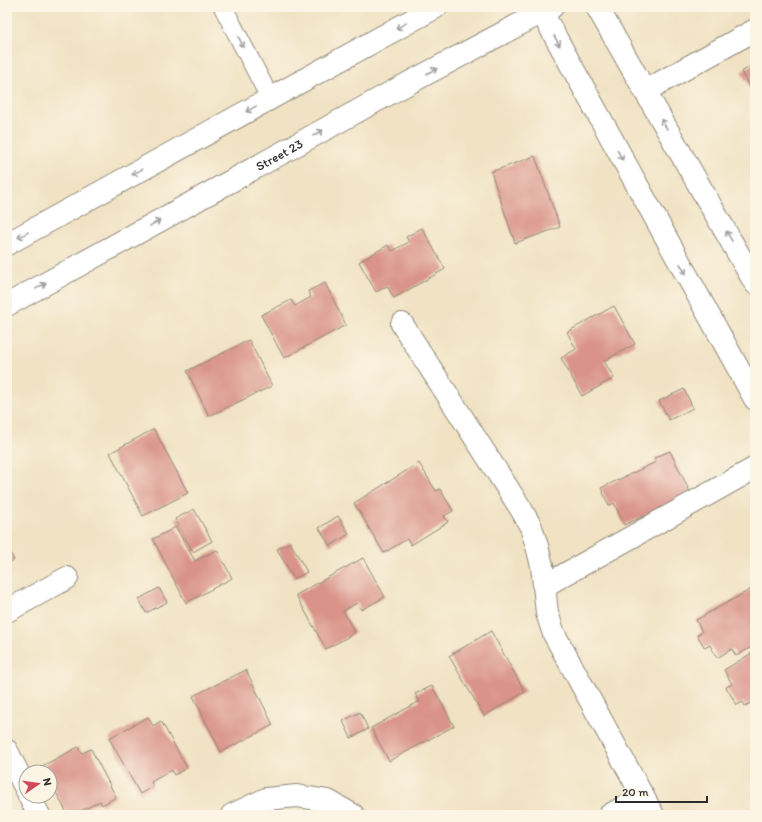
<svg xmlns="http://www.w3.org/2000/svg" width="762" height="822" font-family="Itim,sans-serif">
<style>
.building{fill:#d99389}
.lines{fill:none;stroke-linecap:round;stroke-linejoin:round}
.service-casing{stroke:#8e8677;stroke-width:20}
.minor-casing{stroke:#8e8677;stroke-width:24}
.service{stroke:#fff;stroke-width:18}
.minor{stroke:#fff;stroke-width:22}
.oneway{stroke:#a0a0a0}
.labels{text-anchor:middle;stroke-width:3.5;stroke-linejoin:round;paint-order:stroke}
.street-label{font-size:13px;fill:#2b2b2b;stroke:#fcf5e5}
</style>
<rect width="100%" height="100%" fill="#fcf5e5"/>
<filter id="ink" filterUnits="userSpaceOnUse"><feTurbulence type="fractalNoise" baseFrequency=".025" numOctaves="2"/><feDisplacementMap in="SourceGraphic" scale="8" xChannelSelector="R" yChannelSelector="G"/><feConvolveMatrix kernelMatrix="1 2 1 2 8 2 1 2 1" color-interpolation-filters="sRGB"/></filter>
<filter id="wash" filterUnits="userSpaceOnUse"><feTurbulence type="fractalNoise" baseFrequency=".012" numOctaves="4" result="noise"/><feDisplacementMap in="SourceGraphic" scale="16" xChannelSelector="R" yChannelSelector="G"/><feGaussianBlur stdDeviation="0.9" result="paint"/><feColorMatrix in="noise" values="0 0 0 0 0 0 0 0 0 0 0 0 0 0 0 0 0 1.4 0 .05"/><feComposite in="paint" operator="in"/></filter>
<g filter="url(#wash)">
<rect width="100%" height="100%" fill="#f0e2c3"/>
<g id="blocks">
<!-- building -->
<path class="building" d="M755 64V96L741 72Z
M535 156 560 227 515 243 491 172Z
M422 228 445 269 394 298 387 286 376 292 359 262 388 245 392 251 409 242 406 237Z
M325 283 346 325 284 358 261 315 291 300 295 306 311 297 308 291Z
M614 306 635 344 604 361 614 378 582 396 561 358 576 349 567 332Z
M249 340 272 386 209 416 187 371Z
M684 389 693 408 669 420 659 401Z
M154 429 188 493 143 516 110 453Z
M670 451 691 494 650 523 646 515 624 525 614 503 609 506 601 488 656 462 654 458Z
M419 463 436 491 440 489 453 511 444 516 448 522 411 545 407 539 384 553 354 503Z
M194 509 212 541 193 552 175 519Z
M338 516 349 534 330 546 319 528Z
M176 527 195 561 217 550 232 578 186 603 153 539Z
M290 542 307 572 294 579 277 549Z
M7 547 14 560 7 564Z
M363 558 385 597 361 610 357 603 343 611 355 633 326 649 296 595Z
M755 587V645L736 656 732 649 717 658 710 645 705 648 697 635 702 632 696 620Z
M159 588 167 602 146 613 139 599Z
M491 631 525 692 484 716 449 656Z
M755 651V701L745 706 743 702 737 705 726 687 732 684 724 670Z
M246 670 273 725 221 752 193 696Z
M432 686 454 726 389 761 371 728 420 701 415 694Z
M360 712 368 729 351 738 343 721Z
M148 717 153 726 161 721 187 768 174 775 172 770 151 782 153 786 140 794 109 738Z
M78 747 82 753 91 749 116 797 102 805 100 801 74 815H68L50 781V772H45L42 766Z"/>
</g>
</g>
<g filter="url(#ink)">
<use href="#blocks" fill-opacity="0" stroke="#8e8677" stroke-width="1"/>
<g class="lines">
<!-- service casing -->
<g class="service-casing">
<path id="service" d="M223 7 270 98"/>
</g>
<!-- minor casing -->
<g class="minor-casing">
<g id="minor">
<path d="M539 7 755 399"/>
<path d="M597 7 755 283"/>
<path d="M645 91 755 30"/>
<path d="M7 244 436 7"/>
<path id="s1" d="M7 305 392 92 552 7"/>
<path d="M402 324 521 509 531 527 537 546 542 566 547 613 554 634 653 815"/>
<path d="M544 586 755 468"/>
<path d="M7 611 67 578"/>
<path d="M7 751 26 789"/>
<path d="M29 796 39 815"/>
<path d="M232 815 266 799 297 796 328 801 353 815"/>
<path d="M610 815 643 796"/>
</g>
</g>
<!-- service -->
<use href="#service" class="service"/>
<!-- minor -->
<use href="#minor" class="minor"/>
</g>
<!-- one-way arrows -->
<defs><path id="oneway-shaft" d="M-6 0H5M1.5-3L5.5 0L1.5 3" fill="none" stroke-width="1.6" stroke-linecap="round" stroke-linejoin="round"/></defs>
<g class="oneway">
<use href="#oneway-shaft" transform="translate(401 26) rotate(151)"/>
<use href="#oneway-shaft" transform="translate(557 41) rotate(61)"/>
<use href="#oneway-shaft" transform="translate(241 42) rotate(63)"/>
<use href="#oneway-shaft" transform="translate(432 71) rotate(-28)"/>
<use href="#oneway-shaft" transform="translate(251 109) rotate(151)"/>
<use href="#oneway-shaft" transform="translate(664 124) rotate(-120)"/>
<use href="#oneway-shaft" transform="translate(318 133) rotate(-29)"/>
<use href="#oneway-shaft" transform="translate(620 155) rotate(61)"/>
<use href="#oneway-shaft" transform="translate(137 172) rotate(151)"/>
<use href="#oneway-shaft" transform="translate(155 223) rotate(-29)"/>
<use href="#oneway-shaft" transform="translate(23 235) rotate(151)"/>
<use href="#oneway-shaft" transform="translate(729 236) rotate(-120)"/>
<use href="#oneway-shaft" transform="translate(683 269) rotate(61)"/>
<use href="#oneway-shaft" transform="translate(41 286) rotate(-29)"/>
</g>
</g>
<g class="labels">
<!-- street labels -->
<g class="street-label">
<text dy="5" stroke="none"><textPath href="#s1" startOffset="311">Street 23</textPath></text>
</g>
</g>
<!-- margin -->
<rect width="762" height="822" fill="none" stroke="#fcf5e5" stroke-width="24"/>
<!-- north arrow -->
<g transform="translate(38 784) rotate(77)"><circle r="19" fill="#fcf5e5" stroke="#a8a49b"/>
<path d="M0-3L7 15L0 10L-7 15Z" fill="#d1495b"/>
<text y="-6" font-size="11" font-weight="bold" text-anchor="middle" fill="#2b2b2b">N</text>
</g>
<!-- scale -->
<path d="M616 796v6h91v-6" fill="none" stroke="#2b2b2b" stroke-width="2"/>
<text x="622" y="796" font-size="12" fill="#2b2b2b" stroke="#fcf5e5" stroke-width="3" paint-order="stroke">20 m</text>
</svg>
